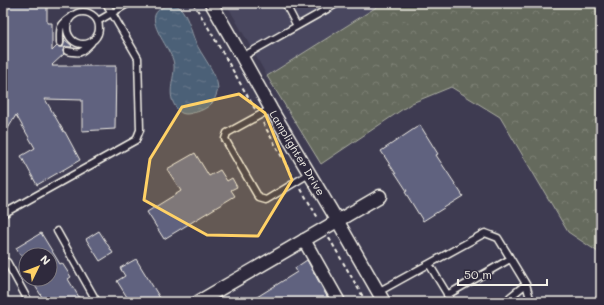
<svg xmlns="http://www.w3.org/2000/svg" width="604" height="305" font-family="Mali,sans-serif">
<style>
.built{fill:#48475f}
.forest{fill:url(#forest-crowns);stroke:#acaea2}
.water{fill:url(#water-ripples);stroke:#8f9aa4}
.building{fill:#60627f;stroke:#f4f1e8}
.lines{fill:none;stroke-linecap:round;stroke-linejoin:round}
.service-casing{stroke:#f4f1e8;stroke-width:9}
.minor-casing{stroke:#f4f1e8;stroke-width:15}
.path{stroke:#f4f1e8;stroke-width:2;stroke-dasharray:4 3;stroke-linecap:butt}
.service{stroke:#2f2a3d;stroke-width:6}
.minor{stroke:#2f2a3d;stroke-width:12}
.marked{fill:#ffd166;fill-opacity:0.2;stroke:#ffd166;stroke-width:3;stroke-linejoin:round}
.labels{text-anchor:middle;stroke-width:3;stroke-linejoin:round;paint-order:stroke}
.street-label{font-size:11px;fill:#f4f1e8;stroke:#2f2a3d}
</style>
<defs>
<pattern id="forest-crowns" width="20" height="18" patternUnits="userSpaceOnUse"><rect width="20" height="18" fill="#656a5d"/><path d="M2 6a3 3 0 1 1 6 0M12 15a3 3 0 1 1 6 0" fill="none" stroke="#7c8074"/></pattern>
<pattern id="water-ripples" width="26" height="14" patternUnits="userSpaceOnUse"><rect width="26" height="14" fill="#4c6077"/><path d="M2 4q2-2 4 0t4 0M15 11q2-2 4 0t4 0" fill="none" stroke="#66778a"/></pattern>
</defs>
<rect width="100%" height="100%" fill="#3e3b51"/>
<filter id="ink" filterUnits="userSpaceOnUse"><feTurbulence type="fractalNoise" baseFrequency=".025" numOctaves="2"/><feDisplacementMap in="SourceGraphic" scale="8" xChannelSelector="R" yChannelSelector="G"/><feConvolveMatrix kernelMatrix="1 2 1 2 8 2 1 2 1" color-interpolation-filters="sRGB"/></filter>
<g filter="url(#ink)">
<!-- built -->
<path class="built" d="M226 3H383L267 76Z"/>
<!-- forest -->
<path class="forest" d="M383 3H601V254L568 232 500 117 451 87 412 103 321 164 267 76Z"/>
<!-- water -->
<path class="water" d="M172 4C176 5 180 7 182 10 189 20 191 31 195 41 201 55 217 73 218 88 218 91 215 99 213 102 208 108 199 112 192 113 186 115 181 114 178 110 163 93 178 76 173 60 169 48 151 27 155 15 158 8 165 6 172 4Z"/>
<!-- building -->
<path class="building" d="M3 3H47V23H52V51L57 46 60 47H63L64 43V39L72 46 71 47H66L64 48 63 51 64 54 52 65H53L52 66H116L115 129 82 131V100L45 99 64 132H65L80 160 37 185 21 156 35 148 16 115 3 137Z
M420 125 438 154 436 155 463 196 423 221 405 192 407 191 381 151Z
M195 153 209 176 220 170 227 181 232 178 237 187 231 190 235 196 164 239 147 212 181 191 167 169Z
M99 231 113 253 100 261 86 239Z
M41 233 60 264 62 263 71 277 68 279 82 302H45L31 279H50V255H20L16 248Z
M136 259 160 298 154 302H130L117 281 125 276 120 268Z
M307 260 330 302H249L297 272 295 268Z"/>
<g class="lines">
<!-- service casing -->
<g class="service-casing">
<path id="service" d="M285 3 297 26
M67 28a16 16 0 1 1 32 0a16 16 0 1 1-32 0Z
M98 21 129 3
M60 43C60 30 58 26 70 18
M67 51C82 54 81 53 91 43
M242 57 338 3
M271 109 227 133 225 139 259 198 266 200 309 174
M3 214 136 140 140 130 138 58 106 3
M57 231 97 302
M7 262 29 302
M429 264 452 302
M526 284 531 302
M378 292 485 233 498 238 526 284 510 297 509 302
M447 295 510 259"/>
</g>
<!-- minor casing -->
<g class="minor-casing">
<g id="minor">
<path id="s1" d="M211 3 242 57 271 109 337 220 384 302"/>
<path d="M304 240 339 302"/>
<path d="M198 302 380 196"/>
</g>
</g>
<!-- path -->
<path class="path" d="M193 3 205 22 255 109
M263 123 292 175
M301 189 318 218
M329 238 366 302"/>
<!-- service -->
<use href="#service" class="service"/>
<!-- minor -->
<use href="#minor" class="minor"/>
</g>
</g>
<!-- marked area -->
<path class="marked" d="M239 94 265 113 292 180 258 236 207 235 144 200 150 159 182 107Z"/>
<g class="labels">
<!-- street labels -->
<g class="street-label">
<text dy="4" stroke="none"><textPath href="#s1" startOffset="173">Lamplighter Drive</textPath></text>
</g>
</g>
<!-- margin -->
<rect width="604" height="305" fill="none" stroke="#2f2a3d" stroke-width="16"/>
<rect x="8" y="8" width="588" height="289" fill="none" stroke="#f4f1e8" stroke-width="1.5" filter="url(#ink)"/>
<!-- north arrow -->
<g transform="translate(38 267) rotate(47)"><circle r="19" fill="#2f2a3d" stroke="#7e7a81"/>
<path d="M0-3L7 15L0 10L-7 15Z" fill="#ffd166"/>
<text y="-6" font-size="11" font-weight="bold" text-anchor="middle" fill="#f4f1e8">N</text>
</g>
<!-- scale -->
<path d="M458 279v6h89v-6" fill="none" stroke="#f4f1e8" stroke-width="2"/>
<text x="464" y="279" font-size="12" fill="#f4f1e8" stroke="#2f2a3d" stroke-width="3" paint-order="stroke">50 m</text>
</svg>
